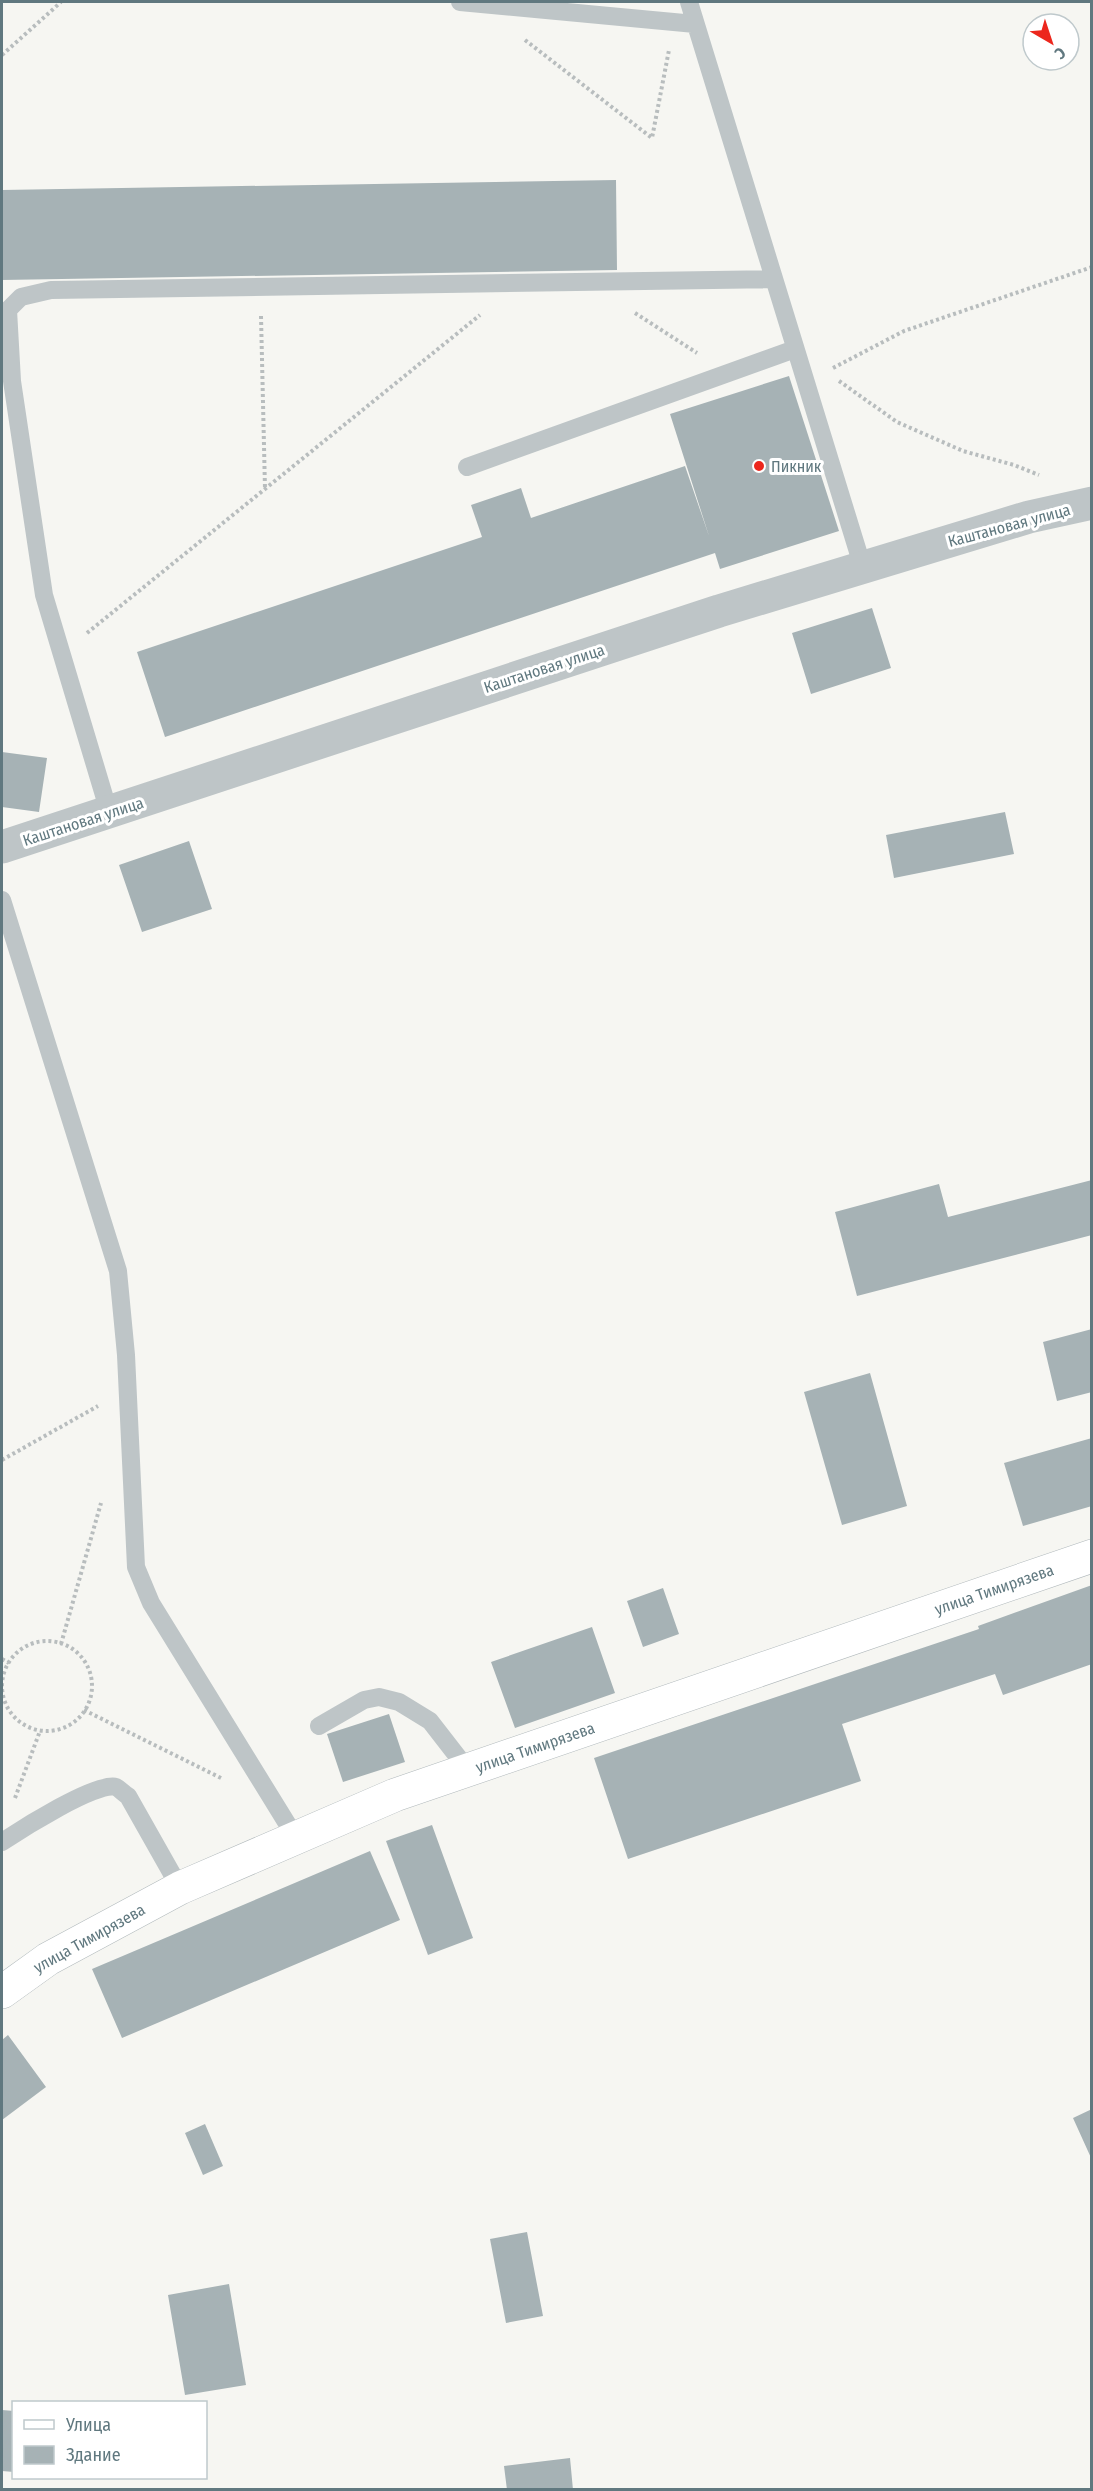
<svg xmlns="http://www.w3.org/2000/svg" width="1093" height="2491" font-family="'Fira Sans Condensed',sans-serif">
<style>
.building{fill:#a6b2b5}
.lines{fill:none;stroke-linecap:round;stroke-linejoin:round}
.secondary-casing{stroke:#b1b9bc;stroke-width:34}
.path{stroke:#b8bdbe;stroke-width:4;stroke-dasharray:3 3;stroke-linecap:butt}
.lane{stroke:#bec5c7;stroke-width:18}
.street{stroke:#bec5c7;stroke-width:33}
.secondary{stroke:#fff;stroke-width:33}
.poi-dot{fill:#ec271d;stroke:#fff;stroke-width:2}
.labels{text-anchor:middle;stroke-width:6;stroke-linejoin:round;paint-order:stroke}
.poi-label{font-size:16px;fill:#60787f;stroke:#fff;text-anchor:start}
.street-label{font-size:16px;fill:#60787f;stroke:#fff}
</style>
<rect width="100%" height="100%" fill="#f6f6f2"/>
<!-- building -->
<path class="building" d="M616 180 617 270 2 280V190Z
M789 376 839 531 720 569 715 553 165 737 137 652 482 537 471 505 521 488 531 518 685 466 709 536 670 414Z
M872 608 891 668 811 694 792 633Z
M2 752 47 758 39 812 2 807Z
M1005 812 1014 854 894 878 886 835Z
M189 841 212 909 142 932 119 865Z
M1092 1180V1235L857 1296 835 1212 939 1184 948 1217Z
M1092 1329V1392L1057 1401 1043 1342Z
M870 1373 907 1506 842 1525 804 1392Z
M1092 1438V1506L1023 1526 1004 1463Z
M1092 1585V1664L1003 1695 995 1674 842 1724 861 1781 628 1859 594 1758 979 1629 978 1626Z
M663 1588 679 1634 643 1647 627 1601Z
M592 1627 615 1693 515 1728 491 1662Z
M389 1714 405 1762 343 1782 327 1734Z
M432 1825 473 1938 428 1955 386 1841Z
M370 1851 400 1920 122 2038 92 1969Z
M8 2035 46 2087 2 2120V2040Z
M1092 2109V2160L1073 2118Z
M205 2124 223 2166 203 2175 185 2133Z
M527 2232 543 2316 506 2323 490 2239Z
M229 2284 246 2385 185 2395 168 2295Z
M2 2410 14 2411V2472L2 2471Z
M570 2458 573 2490H507L504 2466Z"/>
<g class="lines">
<!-- secondary casing -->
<g class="secondary-casing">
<path id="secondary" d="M2 1992 48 1959 180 1888 395 1795 1092 1556"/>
</g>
<!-- path -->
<path class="path" d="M525 40 652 138 669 50
M2 55 61 2
M635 313 697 353
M261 316 265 489
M833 368 904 331 1092 267
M839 381 897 422 963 451 1014 465 1039 475
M87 633 480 315
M2 1460 98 1406
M2 1686a45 45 0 1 1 90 0a45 45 0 1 1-90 0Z
M61 1644 101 1503
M2 1659 9 1663
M84 1710 221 1778
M15 1798 40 1731"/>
<!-- lane -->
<path class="lane" d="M460 2 695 24
M689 2 863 568
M467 467 795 349
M109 812 44 595 12 381 8 310 21 297 51 290 774 279
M2 900 118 1271 126 1355 136 1567 151 1603 296 1838
M319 1726 364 1700 379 1697 399 1702 430 1721 468 1770
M2 1842C20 1830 97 1781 116 1787 120 1789 124 1794 128 1796L180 1888"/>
<!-- street -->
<path class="street" d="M2 847 719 611 1029 517 1092 503"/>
<!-- secondary -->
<use href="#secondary" class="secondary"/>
</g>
<!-- markers -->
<circle class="poi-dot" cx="759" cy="466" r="6"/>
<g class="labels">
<!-- poi labels -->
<g class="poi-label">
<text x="771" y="472">Пикник</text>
</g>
<!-- street labels -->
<g class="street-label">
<text transform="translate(1009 525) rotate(-15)" y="6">Каштановая улица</text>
<text transform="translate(544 668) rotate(-18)" y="6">Каштановая улица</text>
<text transform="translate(83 821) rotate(-18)" y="6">Каштановая улица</text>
<text transform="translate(994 1589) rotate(-19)" y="6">улица Тимирязева</text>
<text transform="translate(535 1747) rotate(-19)" y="6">улица Тимирязева</text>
<text transform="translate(89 1938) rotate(-29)" y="6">улица Тимирязева</text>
</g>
</g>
<!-- border -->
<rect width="1093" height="2491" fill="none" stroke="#60787f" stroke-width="6"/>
<!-- legend -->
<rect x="12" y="2401" width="195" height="78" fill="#ffffff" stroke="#bfc9cc" stroke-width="1.5"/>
<rect x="24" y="2420" width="30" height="9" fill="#ffffff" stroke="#bfc9cc" stroke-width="1.5"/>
<text x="66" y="2431" font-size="18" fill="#60787f">Улица</text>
<rect x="24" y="2446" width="30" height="18" fill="#a6b2b5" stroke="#bfc9cc" stroke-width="1.5"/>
<text x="66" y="2461" font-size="18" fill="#60787f">Здание</text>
<!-- north arrow -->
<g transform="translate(1051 42) rotate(141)"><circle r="28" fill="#ffffff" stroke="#bfc9cc" stroke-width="1.5"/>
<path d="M0-4.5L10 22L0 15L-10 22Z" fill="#ec271d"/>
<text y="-9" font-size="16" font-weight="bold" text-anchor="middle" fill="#60787f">С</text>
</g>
</svg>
